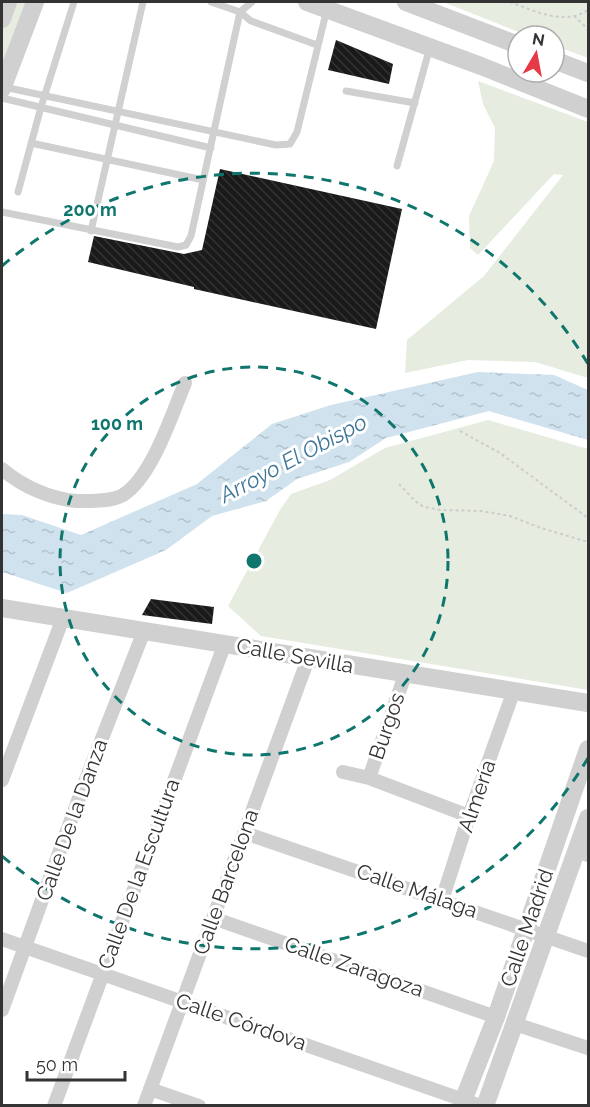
<svg xmlns="http://www.w3.org/2000/svg" width="590" height="1107" font-family="Raleway,sans-serif">
<style>
.green{fill:#e6ecdf}
.water{fill:url(#water-ripples)}
.building{fill:url(#building-back-hatch)}
.lines{fill:none;stroke-linecap:round;stroke-linejoin:round}
.path{stroke:#cdcdcd;stroke-width:2;stroke-dasharray:3 3;stroke-linecap:butt}
.service{stroke:#d0d0d0;stroke-width:7}
.minor{stroke:#d0d0d0;stroke-width:14}
.tertiary{stroke:#d0d0d0;stroke-width:18}
.ring{fill:none;stroke:#0f766e;stroke-width:3;stroke-dasharray:10 8}
.labels{text-anchor:middle;stroke-width:6;stroke-linejoin:round;paint-order:stroke}
.street-label{font-size:21px;fill:#333;stroke:#fff}
.water-label{font-size:22px;font-style:italic;fill:#3f7597;stroke:#fff}
.centre{fill:#0f766e;stroke:#fff;stroke-width:3}
.ring-label{font-size:18px;text-anchor:middle;font-weight:bold;fill:#0f766e;stroke:#fff;stroke-width:6;stroke-linejoin:round;paint-order:stroke}
</style>
<defs>
<pattern id="water-ripples" width="26" height="14" patternUnits="userSpaceOnUse" patternTransform="scale(1.5)"><rect width="26" height="14" fill="#cfe2ee"/><path d="M2 4q2-2 4 0t4 0M15 11q2-2 4 0t4 0" fill="none" stroke="#b2c2cd"/></pattern>
<pattern id="building-back-hatch" width="6" height="6" patternUnits="userSpaceOnUse" patternTransform="scale(1.5)"><rect width="6" height="6" fill="#1a1a1a"/><path d="M-1 5l2 2M0 0l6 6M5-1l2 2" fill="none" stroke="#333"/></pattern>
</defs>
<rect width="100%" height="100%" fill="#fff"/>
<!-- green -->
<path class="green" d="M2 2H35L2 90Z
M443 2H588V58L554 45V36H529Z
M478 81 588 122V378L535 362 468 360 405 373 407 340 484 276 563 175 554 174 478 255 470 248 469 216 494 161 495 128 483 104Z
M488 420 588 449V690L261 636 228 606 280 510 291 494 330 480 385 448Z"/>
<!-- water -->
<path class="water" d="M478 372 554 375 588 390V440L489 411 386 438 349 462 297 479 266 501 212 516 166 550 67 593 2 572V514L22 515 81 535 197 484 272 424 331 405Z"/>
<!-- building -->
<path class="building" d="M336 40 393 64 389 84 328 70Z
M220 169 402 209 376 329 194 289V287L88 262 94 236 184 254 202 250Z
M151 599 214 607 212 624 142 615Z"/>
<g class="lines">
<!-- path -->
<path class="path" d="M510 2C535 11 564 26 588 10
M574 16 588 29
M460 431 500 453 588 518
M399 484 415 501 424 507 441 510 481 511 510 516 541 528 588 542"/>
<!-- service -->
<path class="service" d="M211 2 240 12 251 21 317 45
M4 87 276 145 290 144 297 132 327 9
M346 91 415 103
M2 98 211 148
M31 143 203 180
M397 166 430 47
M18 192 41 107 74 2
M2 212 178 247 186 245 191 236 240 12 252 2
M91 231 143 2"/>
<!-- minor -->
<path class="minor" d="M2 469C22 486 50 499 77 501 90 501 111 502 123 495 152 477 172 414 185 383
M343 772 369 778 469 816
M369 778 405 675
M2 780 63 618
M245 833 588 951
M576 851 588 855
M442 900 469 816 513 693
M213 918 496 1017
M2 939 481 1106
M2 1010 83 787 144 631
M515 1024 588 1048
M150 1089 199 1106
M54 1106 225 643
M144 1106 308 659"/>
<!-- tertiary -->
<path class="tertiary" d="M307 2 481 66 588 109
M406 2 518 45
M2 19 8 2
M554 60 588 73
M2 89 35 2
M2 608 588 703
M461 1106 496 1017 588 749
M485 1106 588 818"/>
</g>
<!-- distance rings -->
<g class="ring">
<circle cx="254" cy="561" r="194"/>
<path d="M588 758A388 388 0 0 1 2 856M2 266A388 388 0 0 1 588 364"/>
</g>
<g class="labels">
<!-- street labels -->
<g class="street-label">
<text transform="translate(295 656) rotate(10)" y="7">Calle Sevilla</text>
<text transform="translate(387 726) rotate(-71)" y="7">Burgos</text>
<text transform="translate(477 796) rotate(-71)" y="7">Almería</text>
<text transform="translate(72 820) rotate(-70)" y="7">Calle De la Danza</text>
<text transform="translate(139 874) rotate(-70)" y="7">Calle De la Escultura</text>
<text transform="translate(226 882) rotate(-70)" y="7">Calle Barcelona</text>
<text transform="translate(417 891) rotate(19)" y="7">Calle Málaga</text>
<text transform="translate(527 928) rotate(-71)" y="7">Calle Madrid</text>
<text transform="translate(354 967) rotate(19)" y="7">Calle Zaragoza</text>
<text transform="translate(241 1022) rotate(19)" y="7">Calle Córdova</text>
</g>
<!-- water labels -->
<g class="water-label">
<text transform="translate(293 458) rotate(-28)" y="8">Arroyo El Obispo</text>
</g>
</g>
<circle cx="254" cy="561" r="9" class="centre"/>
<g class="ring-label">
<text x="90" y="216">200 m</text>
<text x="117" y="430">100 m</text>
</g>
<!-- border -->
<rect width="590" height="1107" fill="none" stroke="#333333" stroke-width="6"/>
<!-- north arrow -->
<g transform="translate(536 54) rotate(10)"><circle r="28" fill="#ffffff" stroke="#adadad" stroke-width="1.5"/>
<path d="M0-4.5L10 22L0 15L-10 22Z" fill="#e63946"/>
<text y="-9" font-size="16" font-weight="bold" text-anchor="middle" fill="#333333">N</text>
</g>
<!-- scale -->
<path d="M27 1071v9h98v-9" fill="none" stroke="#333333" stroke-width="3"/>
<text x="36" y="1071" font-size="18" fill="#333333" stroke="#ffffff" stroke-width="4.5" paint-order="stroke">50 m</text>
</svg>
